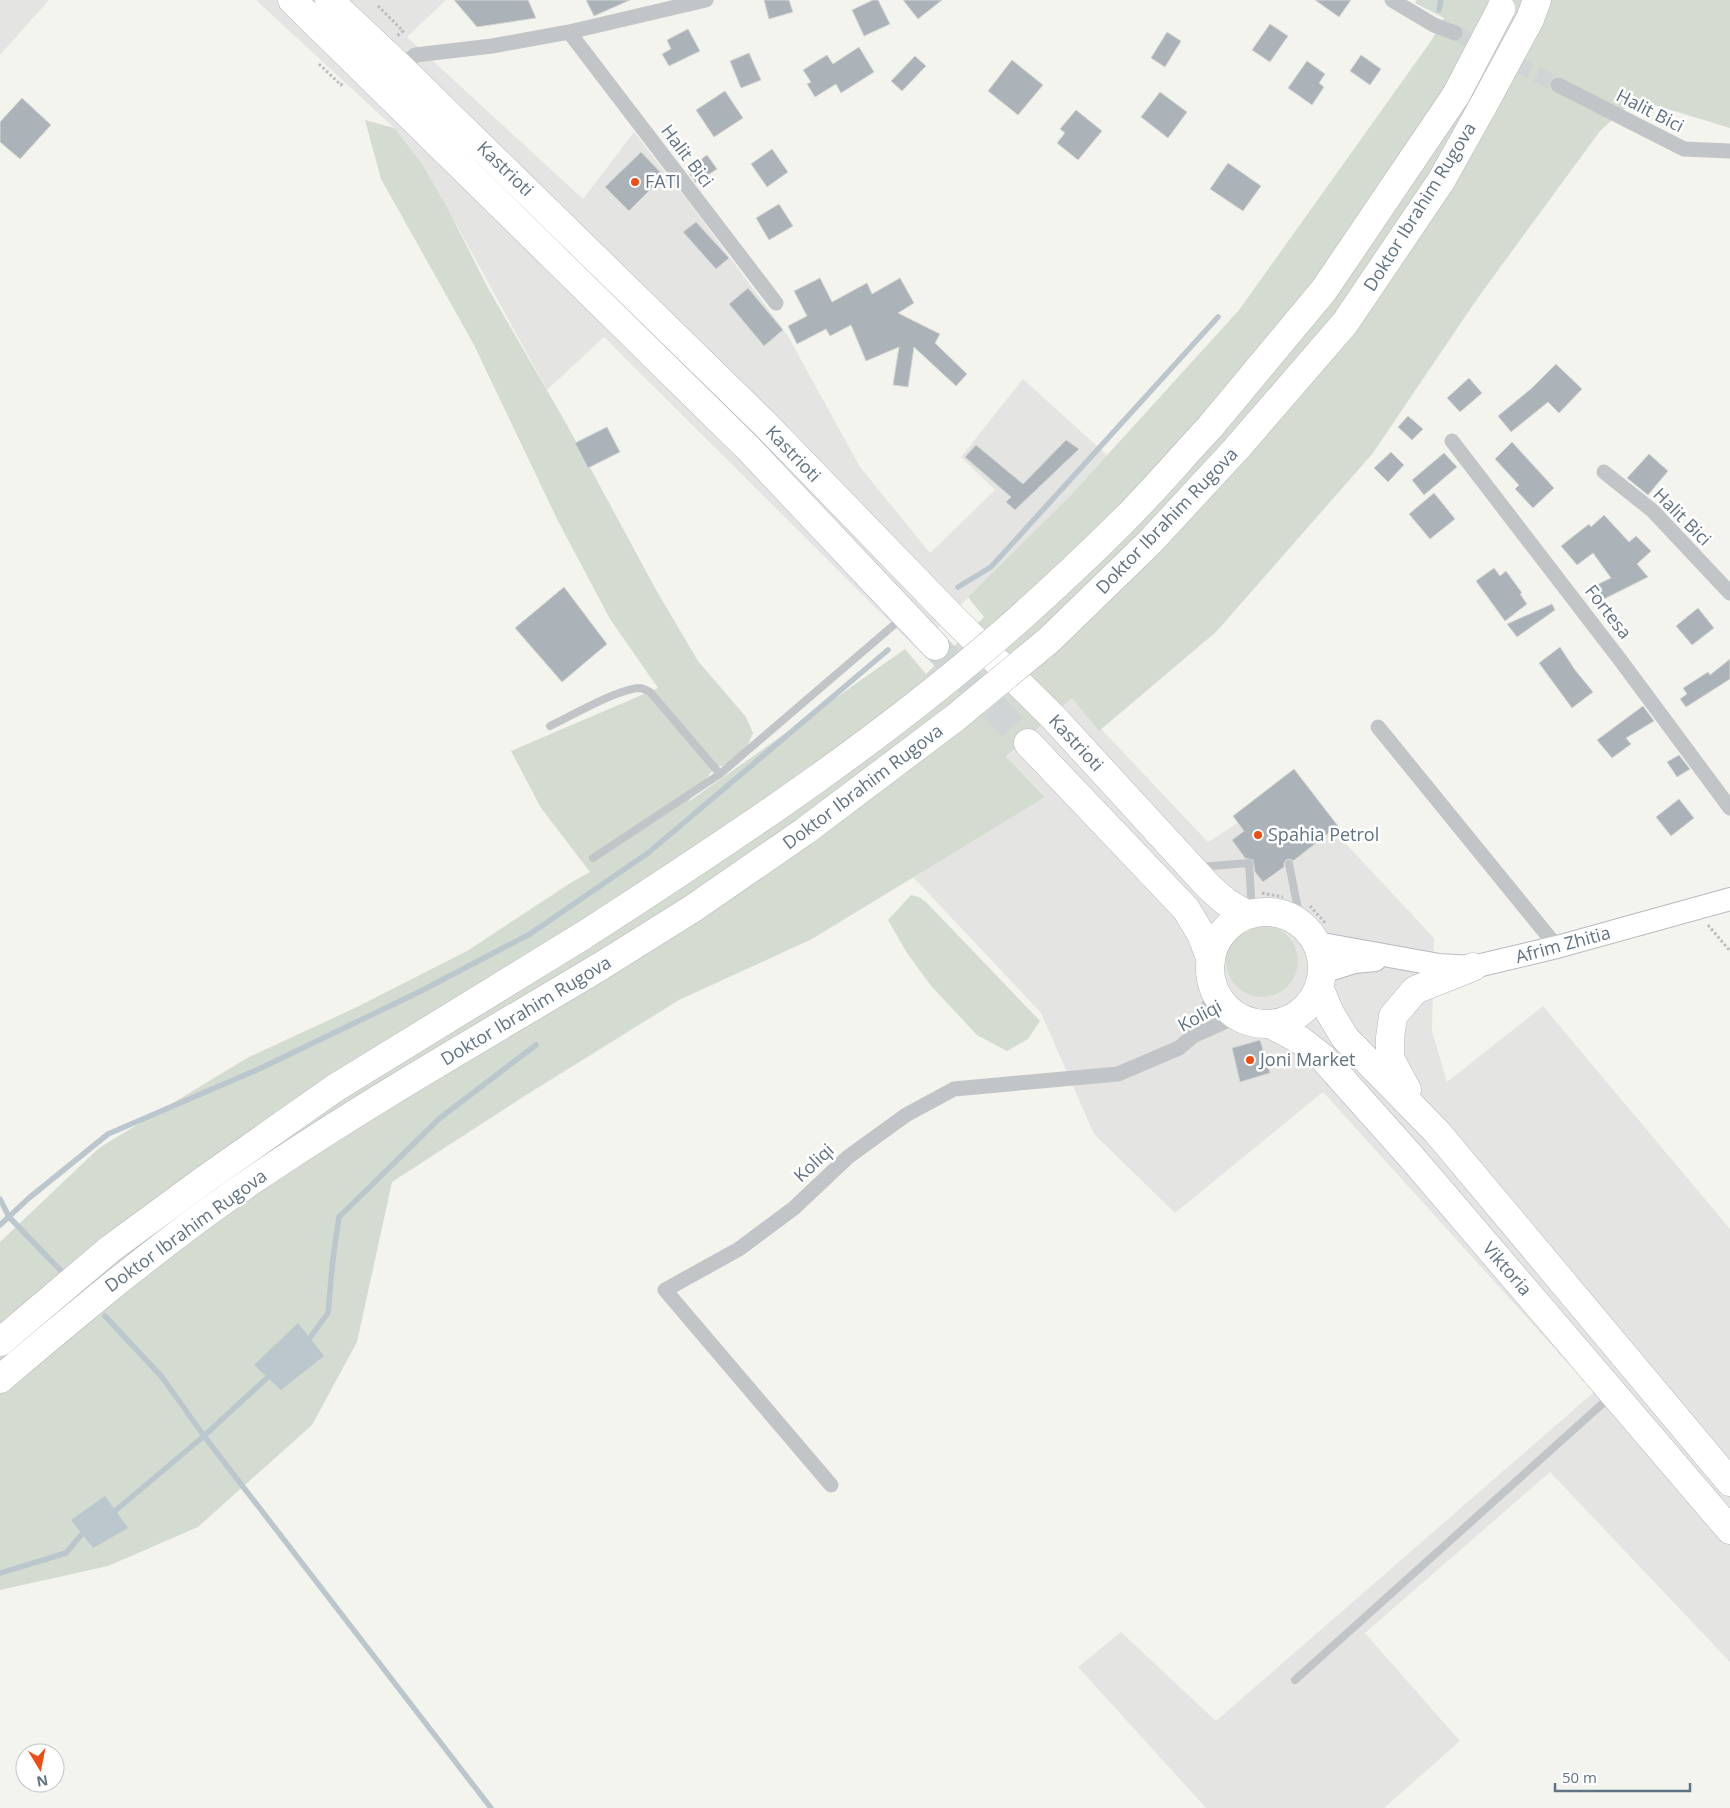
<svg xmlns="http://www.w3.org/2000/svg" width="1730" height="1808" font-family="'Open Sans',sans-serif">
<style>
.built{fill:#e4e5e3}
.green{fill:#d4dbd0}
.water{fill:#bbc7cc}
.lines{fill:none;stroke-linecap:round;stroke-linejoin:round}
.stream{stroke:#bbc7cc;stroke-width:5.5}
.building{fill:#abb3b8;stroke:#d5d5d2}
.street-tunnel{stroke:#cfd4d4;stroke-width:15;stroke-dasharray:15 8;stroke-linecap:butt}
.highway-tunnel{stroke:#cfd4d4;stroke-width:28;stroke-dasharray:28 14;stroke-linecap:butt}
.secondary-casing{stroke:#b5babf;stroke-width:24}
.highway-casing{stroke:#b3b7ba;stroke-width:29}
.path{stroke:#babdbf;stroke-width:3;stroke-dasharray:2.5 2.5;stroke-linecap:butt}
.lane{stroke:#c1c5c8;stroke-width:8}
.street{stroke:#c1c5c8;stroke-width:15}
.secondary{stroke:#fff;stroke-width:22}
.highway{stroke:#fff;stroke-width:28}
.highway-bridge-casing{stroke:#b3b7ba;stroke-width:29;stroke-linecap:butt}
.highway-bridge{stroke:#fff;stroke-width:28}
.poi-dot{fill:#f04d13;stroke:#fff;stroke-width:2}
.labels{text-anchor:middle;stroke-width:5;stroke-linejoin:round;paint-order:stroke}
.street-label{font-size:18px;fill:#607383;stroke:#fff}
.poi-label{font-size:18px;fill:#607383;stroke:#fff;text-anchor:start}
</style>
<rect width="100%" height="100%" fill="#f4f4ef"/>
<!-- built -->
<path class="built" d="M0 0H49L0 55Z
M256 0H446L407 37 583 199 634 132 694 209 788 336 860 467 930 553 995 490 961 457 1023 379 1107 455 1070 496 917 649 604 337 547 390 449 211 394 128Z
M1072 698 1208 842 1281 795 1347 845 1434 938 1432 1031 1447 1082 1543 1006 1730 1229V1662L1550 1472 1365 1633 1460 1741 1384 1808H1206L1078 1667 1121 1632 1216 1721 1594 1392 1323 1092 1175 1213 1094 1134 1041 1013 913 877 1045 796 1006 758Z"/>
<!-- green -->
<path class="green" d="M1417 0H1730V128L1635 99 1600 131 1477 299 1373 453 1216 632 1099 731 1072 698 1006 757 1045 797 812 939 679 1000 523 1097 392 1182 357 1342 312 1425 198 1527 108 1566 0 1590V1242L99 1148 247 1058 355 1008 467 951 572 882 590 872 541 808 511 751 658 688 610 619 558 521 473 343 381 179 365 120 394 128 422 164 449 211 489 290 567 425 655 588 698 661 746 717 753 733 744 754 722 766H716L688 802 905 649 926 674 984 617 968 597 1070 496 1239 310 1431 41 1444 18 1415 3Z
M911 895 919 897 927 903 1040 1021 1028 1039 1007 1051 977 1035 932 987 907 953 888 920Z
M1226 961a36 36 0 1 1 72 0a36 36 0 1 1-72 0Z"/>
<!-- water -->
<path class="water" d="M298 1323 324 1356 281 1390 254 1365Z
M105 1496 128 1528 93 1548 71 1520Z"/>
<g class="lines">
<!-- stream -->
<path class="stream" d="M1439 10 1441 0
M958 587 991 567 1218 317
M0 1199 9 1217 64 1274
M0 1225 29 1198 108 1134 259 1069 419 992 530 934 648 853 888 650
M105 1316 162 1377 204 1436 491 1808
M309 1339 328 1313 333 1258 339 1217 440 1118 536 1045
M115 1511 204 1436 268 1377
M0 1573 66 1553 82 1534"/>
</g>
<!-- building -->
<path class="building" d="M454 0H528L536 18 477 27Z
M586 0H630L594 16Z
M764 0H789L793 12 769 19Z
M873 0H878L890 24 864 36 852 10Z
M903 0H942L918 19Z
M1315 0H1351L1339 17Z
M1270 24 1288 36 1270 62 1252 50Z
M688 29 700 51 669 66 662 54 671 49 667 40Z
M1167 32 1181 41 1165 67 1151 58Z
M859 47 874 72 841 93 836 84 815 97 807 84 811 82 803 70 827 55 833 64Z
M749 53 761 80 741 88 730 61Z
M1361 55 1381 69 1370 85 1350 71Z
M915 56 926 66 902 91 891 81Z
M1012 60 1043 85 1018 115 988 91Z
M1307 61 1325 74 1319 83 1324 87 1312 105 1288 88Z
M725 91 743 118 714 137 696 110Z
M1160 92 1187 112 1168 138 1141 117Z
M22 98 51 125 20 159 0 142V122Z
M1076 110 1102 131 1078 160 1057 143 1065 133 1060 129Z
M772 149 788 172 767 187 751 164Z
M641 152 664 176 629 211 605 187Z
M707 155 717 169 696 183 687 170Z
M1228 163 1261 186 1243 211 1210 189Z
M779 204 793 226 769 240 756 218Z
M696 222 729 258 716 269 683 232Z
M820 278 832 302 867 283 872 294 900 278 914 303 898 313 940 334 935 343 967 374 956 386 914 347 908 387 893 385 899 347 866 361 851 325 830 336 826 329 797 344 788 326 807 316 794 291Z
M748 288 783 330 764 346 729 304Z
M1556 364 1582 389 1559 413 1548 402 1511 432 1498 416 1532 388Z
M1469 378 1482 393 1460 412 1447 398Z
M1408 416 1423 429 1412 440 1398 427Z
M607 427 620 452 588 468 575 443Z
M1066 440 1079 449 1015 510 1006 502 1011 497 965 457 976 445 1023 484Z
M1512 442 1554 488 1533 508 1515 489 1519 485 1495 459Z
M1391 452 1404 465 1388 482 1374 468Z
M1444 453 1457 467 1424 495 1412 480Z
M1649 454 1668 471 1648 495 1627 478Z
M1434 493 1455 519 1430 539 1409 514Z
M1604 515 1629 542 1636 536 1651 551 1637 564 1648 577 1598 602 1590 588 1611 578 1593 553 1577 565 1561 546 1589 524 1591 527Z
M1494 568 1500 576 1506 571 1522 593 1520 594 1527 604 1505 621 1476 581Z
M564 587 607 644 562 682 515 628Z
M1552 604 1555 610 1517 637 1507 624Z
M1698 608 1714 628 1692 645 1676 626Z
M1560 647 1575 670 1593 692 1572 708 1539 663Z
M1730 659V679L1686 707 1680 699 1687 694 1683 688 1708 672 1710 675Z
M1643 706 1654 721 1626 738 1631 744 1612 758 1597 740Z
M1679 755 1690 769 1677 777 1667 762Z
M1294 769 1338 826 1293 861 1290 859 1286 860 1284 863V867L1263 882 1255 872 1253 860 1245 858 1232 840 1244 831 1233 816Z
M1679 799 1694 818 1671 836 1656 817Z
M1260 1040 1270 1073 1240 1082 1232 1048Z"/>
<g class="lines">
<!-- street-tunnel -->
<path class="street-tunnel" d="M1455 33 1558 85"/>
<!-- highway-tunnel -->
<path class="highway-tunnel" d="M935 646 1028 743"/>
<!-- secondary casing -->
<g class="secondary-casing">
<path id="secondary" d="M1317 943 1439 965 1473 967 1557 947 1730 899
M1323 972 1354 962 1375 960"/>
</g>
<!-- highway casing -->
<g class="highway-casing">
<path id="highway" d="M292 0 748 448 935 646
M329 0 401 68 765 424 953 618 1054 718 1209 887 1226 902 1248 915
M1530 19 1537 0
M1210 427 1324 290 1456 95
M1237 448 1345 323 1441 181 1483 106
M1028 743 1186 909 1201 934 1211 960
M1210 968a56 56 0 1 1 112 0a56 56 0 1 1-112 0Z
M1319 987 1330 1013 1345 1038 1437 1132 1730 1482
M1270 1024 1300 1040 1323 1058 1413 1159 1730 1530
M1407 1090 1390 1058V1038L1393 1016 1415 990 1473 967
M0 1342 110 1249 204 1180 335 1088 584 935
M0 1379C83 1309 166 1239 256 1178 368 1102 486 1035 601 966"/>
</g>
<!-- path -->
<path class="path" d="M378 6 403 31 397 36
M319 64 341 85 343 82
M1262 893 1283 897
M1310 906 1326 924
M1708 925 1730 951"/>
<!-- lane -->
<path class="lane" d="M550 726C571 716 618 689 639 688 643 688 646 690 650 692L720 774
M593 858 720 774 902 618
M1289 864 1301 924
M1199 867 1249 863 1252 912
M1295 1680 1611 1396"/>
<!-- street -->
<path class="street" d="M1392 0 1434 25 1455 33
M569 32 776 303
M401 68 415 55 492 46 569 32 706 0
M1558 85 1684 149 1730 151
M1452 441 1621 661 1730 808
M1604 472 1653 511 1730 593
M1378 727 1557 947
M1193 1036 1216 992
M831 1485 665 1290 739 1249 794 1208 848 1157 906 1115 954 1089 1118 1074 1179 1048 1193 1036 1238 1016"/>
<!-- secondary -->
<use href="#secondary" class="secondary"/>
<!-- highway -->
<use href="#highway" class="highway"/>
<!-- highway-bridge casing -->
<g class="highway-bridge-casing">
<path id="highway-bridge" d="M1456 95 1501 9
M1483 106 1530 19
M584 935C739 835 893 733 1030 609 1062 580 1094 550 1124 520 1154 490 1181 458 1210 427
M601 966 692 909 805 831 955 718 1049 640 1150 542 1237 448"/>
</g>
<!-- highway-bridge -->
<use href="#highway-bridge" class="highway-bridge"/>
</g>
<!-- markers -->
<g class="poi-dot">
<circle cx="635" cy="182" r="5"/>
<circle cx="1258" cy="835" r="5"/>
<circle cx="1250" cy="1060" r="5"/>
</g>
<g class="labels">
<!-- street labels -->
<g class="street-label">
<text transform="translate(1650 111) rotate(27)" y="6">Halit Bici</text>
<text transform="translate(687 156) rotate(53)" y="6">Halit Bici</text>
<text transform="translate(505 169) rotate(44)" y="6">Kastrioti</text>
<text transform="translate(1420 207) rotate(-58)" y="6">Doktor Ibrahim Rugova</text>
<text transform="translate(793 454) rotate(46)" y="6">Kastrioti</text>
<text transform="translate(1682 517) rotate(45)" y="6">Halit Bici</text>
<text transform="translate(1167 521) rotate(-46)" y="6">Doktor Ibrahim Rugova</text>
<text transform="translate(1608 612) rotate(52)" y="6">Fortesa</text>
<text transform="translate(1076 743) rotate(47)" y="6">Kastrioti</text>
<text transform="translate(863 787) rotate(-37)" y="6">Doktor Ibrahim Rugova</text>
<text transform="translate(1563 945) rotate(-15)" y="6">Afrim Zhitia</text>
<text transform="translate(526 1011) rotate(-31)" y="6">Doktor Ibrahim Rugova</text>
<text transform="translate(1200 1016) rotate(-28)" y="6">Koliqi</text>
<text transform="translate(814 1163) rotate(-43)" y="6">Koliqi</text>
<text transform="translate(186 1231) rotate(-36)" y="6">Doktor Ibrahim Rugova</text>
<text transform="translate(1507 1269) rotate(49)" y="6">Viktoria</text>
</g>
<!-- poi labels -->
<g class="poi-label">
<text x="645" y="188">FATI</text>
<text x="1268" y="841">Spahia Petrol</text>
<text x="1260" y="1066">Joni Market</text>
</g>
</g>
<!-- north arrow -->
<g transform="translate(40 1768) rotate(170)"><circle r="24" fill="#ffffff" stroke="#bfc7cd"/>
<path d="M0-4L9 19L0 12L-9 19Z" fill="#f04d13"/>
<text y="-8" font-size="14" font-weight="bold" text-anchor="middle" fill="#607383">N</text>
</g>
<!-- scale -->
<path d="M1555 1783v8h135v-8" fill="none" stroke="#607383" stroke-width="2.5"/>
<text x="1562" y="1783" font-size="15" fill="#607383" stroke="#ffffff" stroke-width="4" paint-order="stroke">50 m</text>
</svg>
